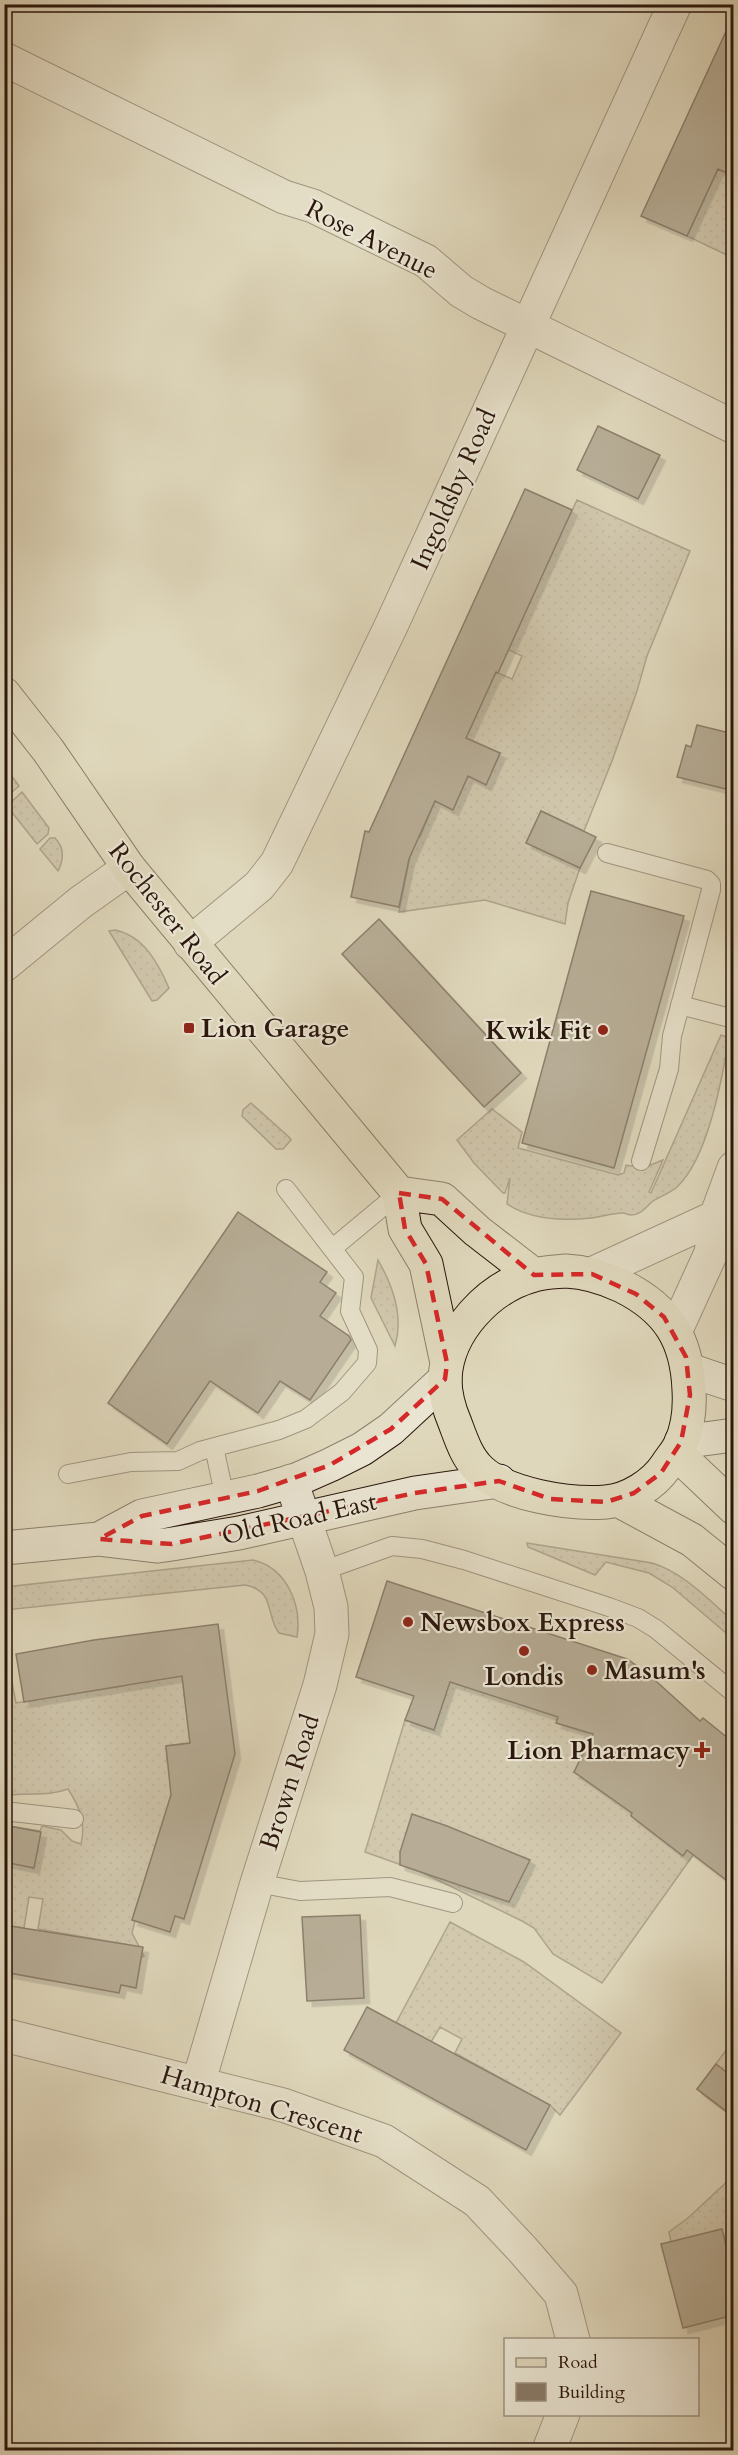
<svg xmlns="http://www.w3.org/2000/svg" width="738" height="2455" font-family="Cardo,serif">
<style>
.grass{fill:url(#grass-dots);stroke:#756654;stroke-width:1.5}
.building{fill:#887a67;stroke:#2a160c;stroke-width:1.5;filter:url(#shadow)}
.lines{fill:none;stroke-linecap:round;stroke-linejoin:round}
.lane-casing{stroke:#574638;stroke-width:20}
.street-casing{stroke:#574638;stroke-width:35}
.secondary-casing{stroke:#2a160c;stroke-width:35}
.primary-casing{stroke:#2a160c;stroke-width:35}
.lane{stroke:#eae5d3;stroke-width:18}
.street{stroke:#eae5d3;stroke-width:33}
.secondary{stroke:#eae5d3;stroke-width:33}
.primary{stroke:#dfd7bb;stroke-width:33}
.marked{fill:none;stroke:#d62828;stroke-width:4.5;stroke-dasharray:12 8;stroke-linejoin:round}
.poi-dot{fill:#8f2418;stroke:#eae5d3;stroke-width:2}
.labels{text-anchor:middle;stroke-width:4.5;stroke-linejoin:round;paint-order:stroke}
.street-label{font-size:26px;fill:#2a160c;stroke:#eae5d3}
.poi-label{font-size:26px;font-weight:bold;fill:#2a160c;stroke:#eae5d3;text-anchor:start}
</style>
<defs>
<pattern id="grass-dots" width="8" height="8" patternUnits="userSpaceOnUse" patternTransform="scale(1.5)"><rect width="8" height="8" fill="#c0b69d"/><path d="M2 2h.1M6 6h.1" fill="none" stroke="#a59c86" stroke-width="1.8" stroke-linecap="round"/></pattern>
<filter id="shadow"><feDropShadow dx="5.5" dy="5.5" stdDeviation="0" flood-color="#0004"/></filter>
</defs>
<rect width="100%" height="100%" fill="#dfd7bb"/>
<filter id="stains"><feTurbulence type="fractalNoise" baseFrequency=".00333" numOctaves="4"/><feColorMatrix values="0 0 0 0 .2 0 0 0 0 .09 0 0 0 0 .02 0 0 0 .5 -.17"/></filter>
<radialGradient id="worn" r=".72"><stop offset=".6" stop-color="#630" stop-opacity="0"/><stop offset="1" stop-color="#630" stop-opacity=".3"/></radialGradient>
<!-- grass -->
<path class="grass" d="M718 169 733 176V258L687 236Z
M577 500 690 551 647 656 637 691 612 761 584 831 541 811 526 843 580 868 568 903 565 924 485 900 399 912 413 841 420 837 435 801 453 809 468 776 486 784 500 754 466 738 496 672 512 679 522 656 507 649Z
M5 767 19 786 5 798H4Z
M22 792 49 828 48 834 37 844 7 806Z
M50 838H55C64 847 64 859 58 871L40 849Z
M115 930C144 936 158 963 169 988L157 1000 152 1001 109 931Z
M721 1035 729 1038C722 1079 708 1158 677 1187 670 1193 661 1196 653 1201 647 1206 641 1215 631 1215 628 1215 625 1213 623 1213 612 1213 601 1217 591 1218 563 1221 531 1220 507 1204L510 1178 505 1193H503L474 1163 457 1140 492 1109 522 1132 518 1148 618 1175 624 1173 626 1165 643 1168 663 1160 649 1192 651 1193Z
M251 1103 289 1137 291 1140 283 1149H276L242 1116 243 1110Z
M378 1260C393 1286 404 1316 395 1346L371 1298Z
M527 1543 652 1563C683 1572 710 1601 733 1621V1639L672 1587 649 1573 606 1562 595 1575 528 1547Z
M253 1560C287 1568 302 1605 297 1637L279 1633C265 1615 276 1591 245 1585L5 1610V1587Z
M181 1669 190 1743 166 1746 167 1762 177 1776 132 1920 135 1921 132 1933 144 1956 141 1958 135 1946 38 1929 43 1899 29 1897 24 1928 5 1925V1823L9 1826 40 1831 42 1826 61 1830 72 1841 81 1844C86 1822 80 1808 68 1789 47 1797 27 1792 5 1796V1676L11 1677 16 1703 124 1686Z
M452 1675 564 1699 557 1723 587 1733 602 1713 608 1717 588 1744 574 1772 608 1796 659 1779 631 1815 659 1837H706L602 1983 553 1954 534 1928 522 1921 421 1872 365 1852 405 1720 434 1730Z
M450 1922 524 1962 621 2033 560 2115 550 2105 455 2053 462 2039 440 2027 431 2042 396 2023Z
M733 2041V2117L697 2089Z
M733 2176V2270L732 2271 671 2242 669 2232 688 2218Z"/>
<!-- building -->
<path class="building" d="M734 14V176L718 169 687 236 641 216Z
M598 426 660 455 638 499 577 470Z
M525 489 572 510 498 673 496 672 466 738 500 753 486 785 468 776 453 810 435 801 409 859 399 907 351 897 365 831 369 832Z
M697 725 734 734V791L677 777 686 745 691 747Z
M541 811 596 837 580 868 526 843Z
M591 891 684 916 614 1168 522 1143Z
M379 919 521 1073 484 1107 342 954Z
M238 1212 327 1272 320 1282 336 1293 320 1316 349 1336 351 1340 310 1400 280 1381 258 1413 210 1381 167 1444 108 1403Z
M387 1581 627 1659 646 1672 700 1721 703 1718 734 1743V1886L687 1850 683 1856 631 1816 632 1813 574 1772 593 1734 556 1723 558 1717 450 1682 434 1730 405 1720 414 1696 356 1677Z
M218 1624 235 1754 184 1919 175 1916 170 1932 132 1920 171 1795 166 1746 190 1743 182 1676 24 1702 16 1654 94 1640Z
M412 1814 447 1826 530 1860 509 1902 400 1865V1852Z
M9 1826 41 1832 34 1868 4 1862Z
M360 1915 364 1998 307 2001 302 1917Z
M4 1925 143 1947 136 1988 121 1985 119 1993 4 1972Z
M367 2007 550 2105 526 2150 344 2050Z
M716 2064 734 2078V2117L697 2089Z
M722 2229 734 2277V2315L683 2328 661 2244Z"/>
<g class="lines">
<!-- lane casing -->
<g class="lane-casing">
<path id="lane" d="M607 853 707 880 711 884V890L672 1036 669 1069 641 1161
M680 1005 734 1019
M333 1248 399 1193
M214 1447 225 1498
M68 1474 131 1462 178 1461 200 1451 279 1430 306 1419 342 1392 367 1363 368 1350 350 1311 354 1277 286 1189
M322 1571 392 1546 422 1549 464 1560 609 1607 638 1618 656 1629 734 1693
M4 1811 74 1819
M257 1883 300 1891 390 1887 453 1903"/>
</g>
<!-- street casing -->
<g class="street-casing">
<path id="street" d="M4 59 284 197 313 206 426 261 461 291 481 303 734 427
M190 943 259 886 277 863 391 626 675 4
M4 965 81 902 129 868
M592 1274 716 1217
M675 1332 711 1253 716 1217 734 1168
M4 2035 283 2105 384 2141 477 2201 523 2250 561 2294 573 2340
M198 2084 257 1883 320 1685 332 1634 331 1607 322 1571 291 1481
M549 2450 563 2414"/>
</g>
<!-- secondary casing -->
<g class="secondary-casing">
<path id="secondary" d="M689 1370 734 1385
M681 1442 734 1435
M99 1539 142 1516 258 1491 296 1480 330 1465 362 1449 391 1429 445 1379
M4 1548 99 1539 158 1546 172 1544 239 1533 415 1493 499 1481"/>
</g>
<!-- primary casing -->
<g class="primary-casing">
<path id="primary" d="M4 694 48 750 129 868 399 1193 442 1199 477 1231 534 1275
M399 1193 405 1229 426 1264 447 1363
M566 1271C587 1272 603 1277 622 1286 668 1309 687 1339 689 1390 690 1407 688 1427 681 1443 677 1452 671 1458 666 1466 654 1484 629 1500 606 1502 571 1505 506 1495 480 1470 467 1458 461 1439 455 1423 449 1409 445 1394 445 1379 447 1331 489 1287 534 1275 544 1272 555 1272 566 1271Z
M676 1453 734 1508
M618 1500 692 1540 734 1574"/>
</g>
<!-- lane -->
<use href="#lane" class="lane"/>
<!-- street -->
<use href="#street" class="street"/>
<!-- secondary -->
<use href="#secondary" class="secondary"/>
<!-- primary -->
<use href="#primary" class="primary"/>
</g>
<!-- marked area -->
<path d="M0 0H738V2455H0ZM399 1193 442 1199 534 1275 592 1274 636 1294 664 1317 686 1357 690 1395 681 1442 661 1473 634 1493 606 1502 550 1499 499 1481 415 1493 172 1544 99 1539 142 1516 258 1491 330 1465 391 1429 445 1379 447 1363 426 1264 405 1229Z" fill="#dfd7bb" fill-opacity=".55" fill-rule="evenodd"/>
<path class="marked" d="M399 1193 442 1199 534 1275 592 1274 636 1294 664 1317 686 1357 690 1395 681 1442 661 1473 634 1493 606 1502 550 1499 499 1481 415 1493 172 1544 99 1539 142 1516 258 1491 330 1465 391 1429 445 1379 447 1363 426 1264 405 1229Z"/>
<!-- markers -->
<g class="poi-dot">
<rect x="183" y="1022" width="12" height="12" rx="3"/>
<circle cx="603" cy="1030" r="6"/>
<circle cx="408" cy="1622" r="6"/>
<circle cx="524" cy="1651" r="6"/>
<circle cx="592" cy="1670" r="6"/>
<path d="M699 1741h6v6h6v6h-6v6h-6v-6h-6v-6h6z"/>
</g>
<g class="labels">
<!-- street labels -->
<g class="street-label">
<text transform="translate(372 239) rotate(27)" y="9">Rose Avenue</text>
<text transform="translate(453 489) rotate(-66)" y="9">Ingoldsby Road</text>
<text transform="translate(168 913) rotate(52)" y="9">Rochester Road</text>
<text transform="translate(299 1518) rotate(-13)" y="9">Old Road East</text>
<text transform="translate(289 1782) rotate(-72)" y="9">Brown Road</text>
<text transform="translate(262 2104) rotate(17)" y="9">Hampton Crescent</text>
</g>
<!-- poi labels -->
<g class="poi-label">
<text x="201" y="1037">Lion Garage</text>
<text x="591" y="1039" text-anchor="end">Kwik Fit</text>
<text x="420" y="1631">Newsbox Express</text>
<text x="604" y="1679">Masum's</text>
<text x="524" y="1685" text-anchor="middle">Londis</text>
<text x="690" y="1759" text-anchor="end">Lion Pharmacy</text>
</g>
</g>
<!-- margin -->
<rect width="738" height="2455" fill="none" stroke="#dfd7bb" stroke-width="24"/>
<rect x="6" y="6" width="726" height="2443" fill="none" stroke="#2a160c" stroke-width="3"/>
<rect x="12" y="12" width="714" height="2431" fill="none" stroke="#2a160c" stroke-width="1.5"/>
<!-- legend -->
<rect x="504" y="2338" width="195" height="78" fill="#eae5d3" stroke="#9d9283" stroke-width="1.5"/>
<rect x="516" y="2358" width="30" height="9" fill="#dfd7bb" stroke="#9d9283" stroke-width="1.5"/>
<text x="558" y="2368" font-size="18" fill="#2a160c">Road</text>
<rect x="516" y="2383" width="30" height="18" fill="#887a67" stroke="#9d9283" stroke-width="1.5"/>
<text x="558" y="2398" font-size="18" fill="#2a160c">Building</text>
<rect width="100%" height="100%" filter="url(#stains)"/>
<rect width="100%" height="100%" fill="url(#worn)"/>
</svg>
